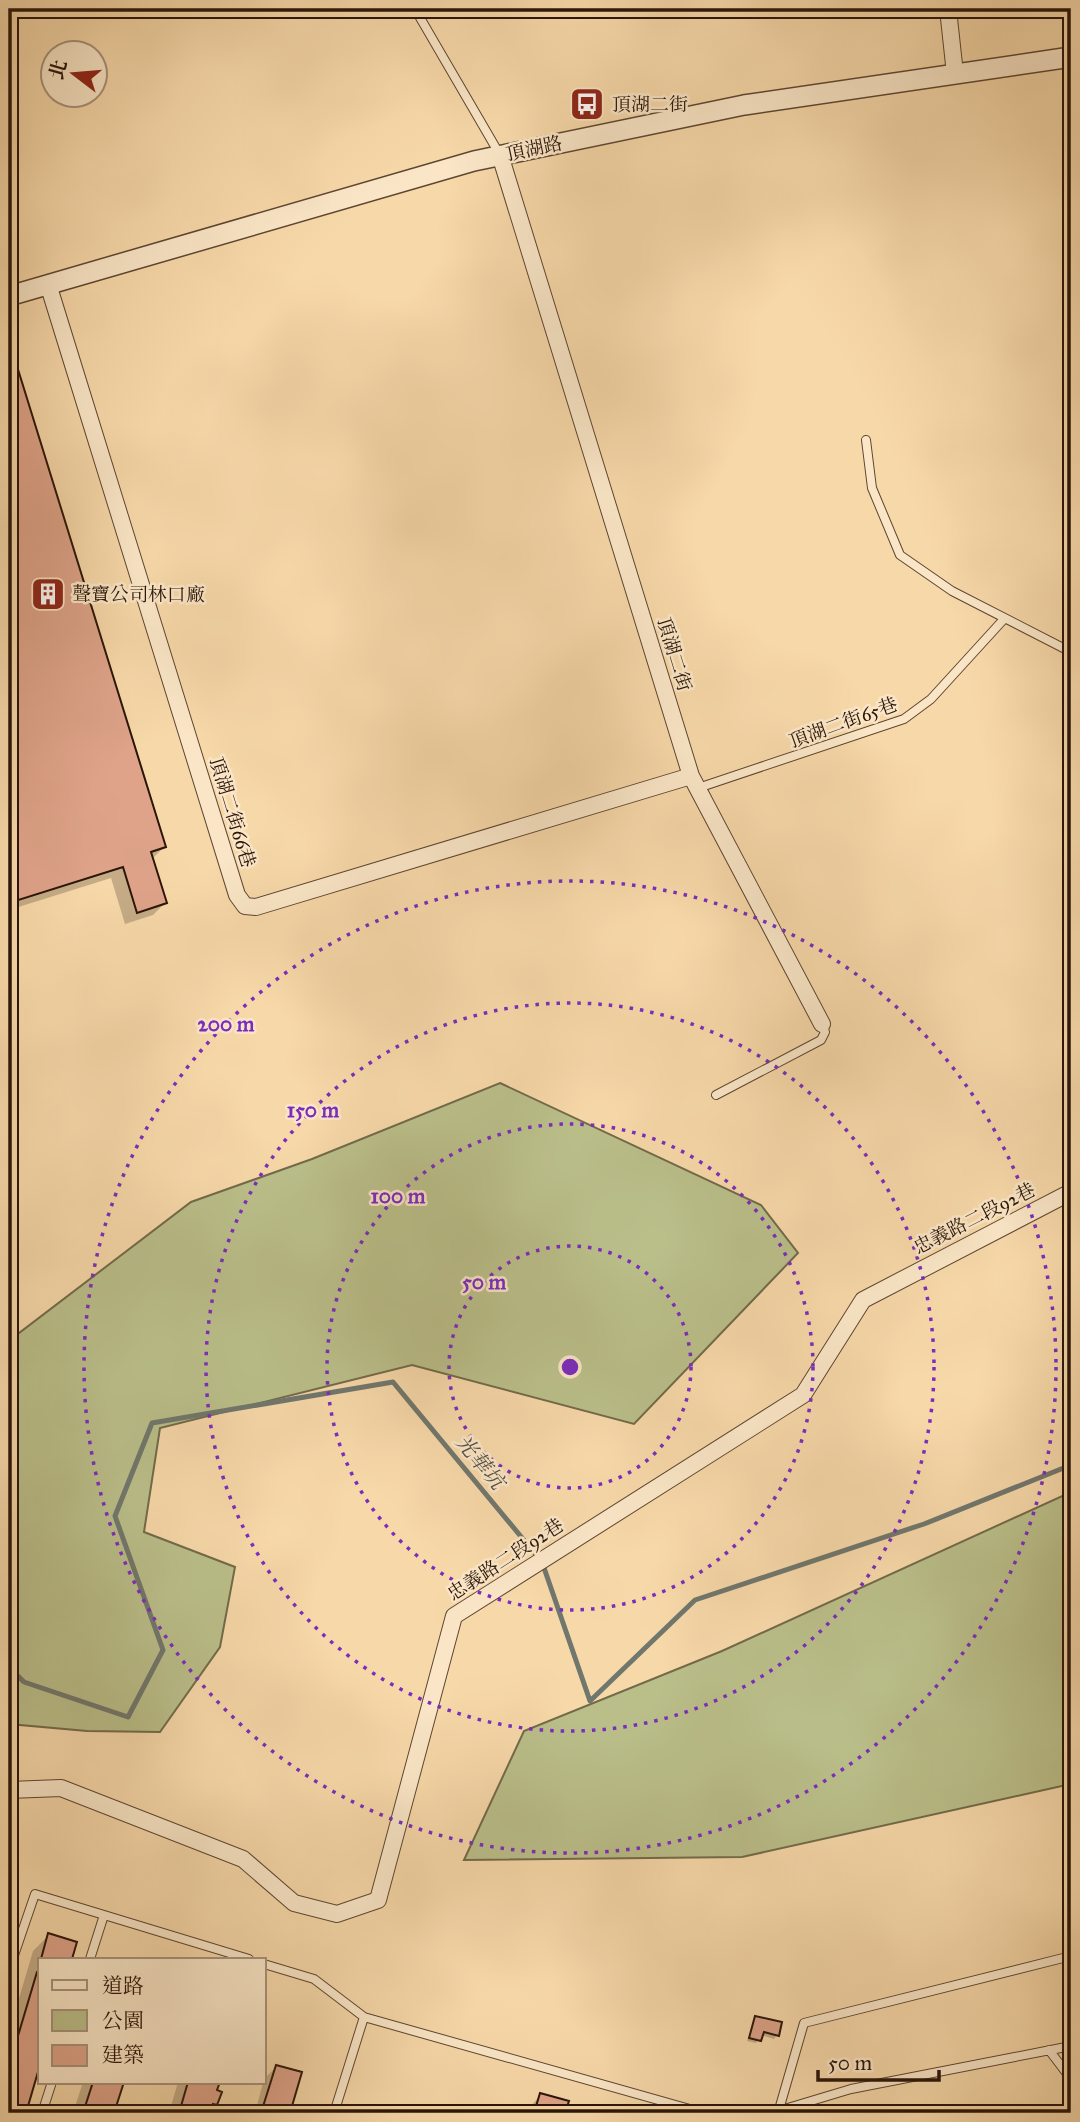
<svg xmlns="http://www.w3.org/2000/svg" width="1080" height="2122" font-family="'IM FELL Great Primer','Noto Serif TC',serif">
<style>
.green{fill:#babf8a;stroke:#726a4a;stroke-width:2}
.shadow{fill:#0003}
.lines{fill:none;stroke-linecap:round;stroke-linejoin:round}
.stream{stroke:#70776d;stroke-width:5}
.building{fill:#dea389;stroke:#2a1509;stroke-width:2}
.service-casing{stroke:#5d4631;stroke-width:10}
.minor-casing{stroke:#5d4631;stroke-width:18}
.tertiary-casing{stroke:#5d4631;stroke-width:22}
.service{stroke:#fae6c7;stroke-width:8}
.minor{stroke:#fae6c7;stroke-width:16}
.tertiary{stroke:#fae6c7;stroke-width:19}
.ring{fill:none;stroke:#7b2cbf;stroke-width:3.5;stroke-dasharray:3.5 7}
.labels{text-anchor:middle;stroke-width:5;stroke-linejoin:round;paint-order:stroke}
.poi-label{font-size:19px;fill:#2a1509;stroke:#fae6c7;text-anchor:start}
.street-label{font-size:19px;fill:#2a1509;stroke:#fae6c7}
.water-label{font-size:21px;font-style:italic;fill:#534e43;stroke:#fae6c7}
.centre{fill:#7b2cbf;stroke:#fae6c7;stroke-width:3.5}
.ring-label{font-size:21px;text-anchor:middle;font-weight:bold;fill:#7b2cbf;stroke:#fae6c7;stroke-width:5;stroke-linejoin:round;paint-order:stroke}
</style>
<rect width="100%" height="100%" fill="#f7d8a9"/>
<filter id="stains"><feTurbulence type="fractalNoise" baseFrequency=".00286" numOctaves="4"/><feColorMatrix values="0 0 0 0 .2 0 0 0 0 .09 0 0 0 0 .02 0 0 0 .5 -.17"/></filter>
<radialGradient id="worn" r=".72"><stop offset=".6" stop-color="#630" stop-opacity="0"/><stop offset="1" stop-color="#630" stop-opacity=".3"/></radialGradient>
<!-- green -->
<path class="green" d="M500 1083 761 1205 798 1253 634 1424 412 1365 160 1428 144 1532 235 1567 220 1647 160 1732 87 1731 9 1724V1336L19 1333 191 1202 312 1159Z
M1071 1492V1784L742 1857 464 1860 524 1731 722 1651Z"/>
<!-- shadow -->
<path class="shadow" d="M9 347 164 847 152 859 165 903 153 915 125 924 111 878 9 910Z
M49 1935 75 1943 70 1959H40V2062L24 2113H9V2032L33 1951Z
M756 2017 777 2035 774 2039 761 2035 756 2043 747 2041Z
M276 2067 299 2073 288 2113H247L257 2105 264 2079Z
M83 2082H126L120 2088 113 2113H73Z
M178 2082H218L216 2104 208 2113H169Z
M541 2095 567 2103 563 2113H524Z"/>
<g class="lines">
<!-- stream -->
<path class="stream" d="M9 1667 24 1682 128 1717 163 1650 115 1516 152 1423 393 1382 542 1562 590 1701 695 1600 924 1524 1071 1465"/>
</g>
<!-- building -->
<path class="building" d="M12 350 166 847 151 852 167 903 137 913 123 867 9 903V351Z
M48 1933 77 1942 72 1959H41Z
M37 1972H40V2065L26 2113H9V2066Z
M755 2016 782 2022 779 2036 764 2032 761 2041 749 2038Z
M276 2065 302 2072 290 2113H261Z
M93 2082H124L114 2113H83Z
M188 2082H220L217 2090 222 2092 217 2105 213 2104 210 2113H179Z
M540 2093 569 2101 565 2113H534Z"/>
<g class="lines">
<!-- service casing -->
<g class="service-casing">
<path id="service" d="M415 9 500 155
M866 440 872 488 900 555 952 591 1071 652
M698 788 904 719 931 699 1004 619
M716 1095 821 1040 825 1032 822 1024
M90 1959 104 1915
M264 1964 314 1979 364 2017 704 2113
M9 1970 35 1894 249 1959
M1049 2050 1071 2079
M42 2113 52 2082
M334 2113 364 2017
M771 2113 851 2089 1071 2046
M778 2113 804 2023 1071 1956"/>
</g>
<!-- minor casing -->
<g class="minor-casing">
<path id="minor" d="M948 9 955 74
M500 155 691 776 822 1024
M48 284 237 895 245 906 256 907 691 776
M9 1790 61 1788 243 1859 294 1903 337 1914 378 1900 454 1616 803 1395 863 1300 1071 1192"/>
</g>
<!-- tertiary casing -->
<g class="tertiary-casing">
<path id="tertiary" d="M9 296 474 161 744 105 1071 57"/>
</g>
<!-- service -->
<use href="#service" class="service"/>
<!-- minor -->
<use href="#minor" class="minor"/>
<!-- tertiary -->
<use href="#tertiary" class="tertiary"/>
</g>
<!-- distance rings -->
<g class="ring">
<circle cx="570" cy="1367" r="121"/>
<circle cx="570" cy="1367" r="243"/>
<circle cx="570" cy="1367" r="364"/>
<circle cx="570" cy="1367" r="486"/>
</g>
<!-- icons -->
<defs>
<g id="bus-square" transform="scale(1.75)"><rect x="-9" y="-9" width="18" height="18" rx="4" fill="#8f2418" stroke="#fae6c7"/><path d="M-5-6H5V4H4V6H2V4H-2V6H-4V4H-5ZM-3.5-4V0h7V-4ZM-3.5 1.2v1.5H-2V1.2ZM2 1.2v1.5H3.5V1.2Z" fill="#fff"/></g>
<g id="building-square" transform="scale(1.75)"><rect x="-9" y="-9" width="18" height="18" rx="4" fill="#8f2418" stroke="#fae6c7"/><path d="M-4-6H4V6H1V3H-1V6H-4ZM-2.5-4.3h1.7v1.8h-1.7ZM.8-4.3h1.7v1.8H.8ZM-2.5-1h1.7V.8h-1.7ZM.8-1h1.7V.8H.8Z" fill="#fff"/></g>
</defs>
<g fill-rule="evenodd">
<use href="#bus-square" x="587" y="104"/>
<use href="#building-square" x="48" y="594"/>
</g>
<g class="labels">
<!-- poi labels -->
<g class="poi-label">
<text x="612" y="111">頂湖二街</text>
<text x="72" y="601">聲寶公司林口廠</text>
</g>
<!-- street labels -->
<g class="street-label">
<text transform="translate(534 148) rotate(-12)" y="7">頂湖路</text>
<text transform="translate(675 654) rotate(73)" y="7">頂湖二街</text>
<text transform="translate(843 722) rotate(-20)" y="7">頂湖二街65巷</text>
<text transform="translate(233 812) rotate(73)" y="7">頂湖二街66巷</text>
<text transform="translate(974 1218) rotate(-27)" y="7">忠義路二段92巷</text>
<text transform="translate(505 1559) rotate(-33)" y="7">忠義路二段92巷</text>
</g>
<!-- water labels -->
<g class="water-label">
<text transform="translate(480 1462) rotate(50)" y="7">光華坑</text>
</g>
</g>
<circle cx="570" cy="1367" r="10" class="centre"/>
<g class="ring-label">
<text x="226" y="1031">200 m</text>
<text x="313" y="1117">150 m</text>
<text x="398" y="1203">100 m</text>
<text x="484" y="1289">50 m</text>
</g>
<!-- margin -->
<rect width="1080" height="2122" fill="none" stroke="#f7d8a9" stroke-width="35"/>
<rect x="10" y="10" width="1059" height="2101" fill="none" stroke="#2a1509" stroke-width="3.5"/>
<rect x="18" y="18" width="1045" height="2087" fill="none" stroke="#2a1509" stroke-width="2"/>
<!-- legend -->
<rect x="38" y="1958" width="228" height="126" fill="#fae6c7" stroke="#a7927b" stroke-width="2"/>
<rect x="52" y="1980" width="35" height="10" fill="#fae6c7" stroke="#a7927b" stroke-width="2"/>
<text x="102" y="1993" font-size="21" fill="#2a1509">道路</text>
<rect x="52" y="2010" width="35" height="21" fill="#babf8a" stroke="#a7927b" stroke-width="2"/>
<text x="102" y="2028" font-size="21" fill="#2a1509">公園</text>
<rect x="52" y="2045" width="35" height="21" fill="#dea389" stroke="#a7927b" stroke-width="2"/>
<text x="102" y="2062" font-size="21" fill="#2a1509">建築</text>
<!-- north arrow -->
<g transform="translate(74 74) rotate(286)"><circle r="33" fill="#fae6c7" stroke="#a7927b" stroke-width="2"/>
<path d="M0-5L12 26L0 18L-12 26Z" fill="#8f2418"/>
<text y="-10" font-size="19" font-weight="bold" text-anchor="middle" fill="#2a1509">北</text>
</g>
<!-- scale -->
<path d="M818 2070v10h121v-10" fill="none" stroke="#2a1509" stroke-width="3.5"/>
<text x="828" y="2070" font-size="21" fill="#2a1509" stroke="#fae6c7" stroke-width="5" paint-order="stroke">50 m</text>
<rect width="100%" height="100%" filter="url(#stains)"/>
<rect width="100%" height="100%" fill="url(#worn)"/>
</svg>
